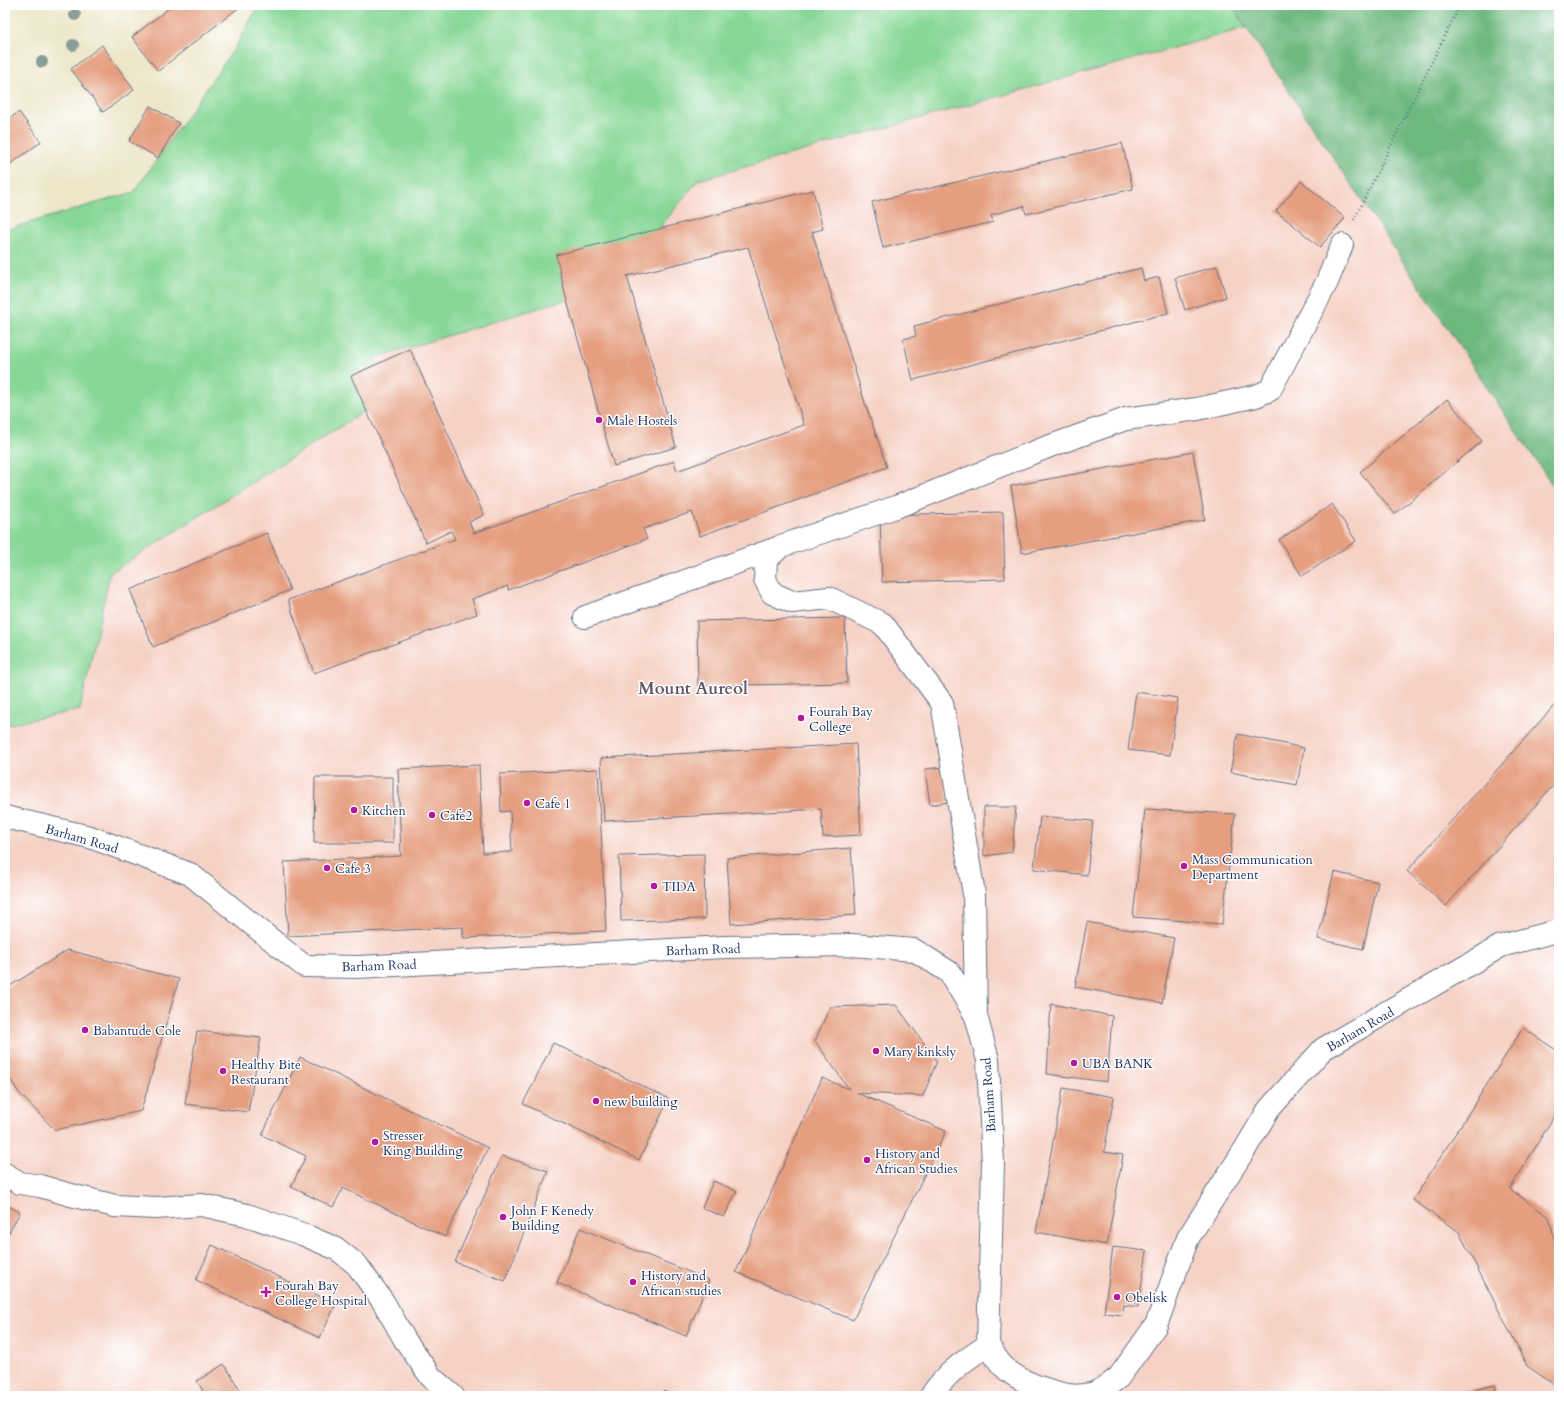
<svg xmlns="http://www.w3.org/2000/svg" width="1564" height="1401" font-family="Cardo,serif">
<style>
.built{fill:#f6d1c5}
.green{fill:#87d796;stroke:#51837a}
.forest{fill:#6db87f;stroke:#44746e}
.building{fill:#e59e7f}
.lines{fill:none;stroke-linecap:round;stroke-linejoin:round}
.minor-casing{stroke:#646f83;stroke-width:24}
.path{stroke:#646f83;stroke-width:2.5;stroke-dasharray:1 3;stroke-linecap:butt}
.minor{stroke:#fff;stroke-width:22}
.tree{fill:#8b9d98}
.poi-dot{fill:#b5179e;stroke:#fff;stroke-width:1.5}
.labels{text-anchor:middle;stroke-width:3;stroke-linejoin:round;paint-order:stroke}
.poi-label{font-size:13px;fill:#1b2f5e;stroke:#fff;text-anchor:start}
.street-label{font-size:13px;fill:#1b2f5e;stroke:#fff}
.district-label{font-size:17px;font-weight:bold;fill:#62566a;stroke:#fff}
</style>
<rect width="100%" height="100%" fill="#fff"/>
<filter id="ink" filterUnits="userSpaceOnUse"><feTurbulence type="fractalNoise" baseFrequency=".025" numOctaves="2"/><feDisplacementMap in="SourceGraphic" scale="8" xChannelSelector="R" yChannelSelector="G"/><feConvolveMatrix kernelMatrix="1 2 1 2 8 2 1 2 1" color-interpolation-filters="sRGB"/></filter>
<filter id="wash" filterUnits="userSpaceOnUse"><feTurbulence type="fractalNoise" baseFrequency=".012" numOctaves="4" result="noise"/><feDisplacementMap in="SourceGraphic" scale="16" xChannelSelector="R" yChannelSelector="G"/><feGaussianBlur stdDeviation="0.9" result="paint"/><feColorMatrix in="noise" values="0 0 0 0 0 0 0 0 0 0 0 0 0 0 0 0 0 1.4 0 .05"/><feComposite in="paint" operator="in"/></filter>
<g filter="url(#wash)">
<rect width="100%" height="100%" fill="#ede6c9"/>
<!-- built -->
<path class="built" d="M1249 27 1559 457V1396H5V725L80 710 110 573 385 398 375 358 614 285 698 180Z"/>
<!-- green -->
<path class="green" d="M259 5H1234L1249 27 698 180 614 285 375 358 385 398 110 573 80 710 5 725V230L134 192 236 46Z"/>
<!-- forest -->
<path class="forest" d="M1231 5H1559V495Z"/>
<g id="blocks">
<!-- building -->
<path class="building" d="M173 5H242L158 71 132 37Z
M102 45 134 90 103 112 71 69Z
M150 106 179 123 158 158 129 141Z
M19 112 41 142 5 168V122Z
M1122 143 1133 189 1026 214 1024 206 991 215 993 222 883 248 872 202Z
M1301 181 1345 218 1320 247 1276 211Z
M813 190 823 229 812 232 865 403 887 467 700 536 692 512 643 529 647 539 508 590V586L472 599 477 614 314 673 288 600 455 539 451 531 426 543 351 376 410 349 484 515 469 522 474 533 674 461 677 471 804 425 748 247 627 276 676 447 614 466 565 294 556 255Z
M1217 266 1226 297 1185 310 1175 278Z
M1141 268 1144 281 1159 277 1168 313 913 380 903 339 916 336 914 326Z
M1447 399 1482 441 1395 514 1360 472Z
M1193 452 1205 520 1022 553 1011 486Z
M1332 504 1356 541 1302 576 1279 540Z
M1003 512 1005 579 882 582 880 515Z
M267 533 290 590 153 647 130 590Z
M845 618 847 683 698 686 697 621Z
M1136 692 1178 698 1170 755 1128 750Z
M1559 700V779L1446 906 1407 871Z
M1238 734 1304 748 1297 785 1230 772Z
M856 744 861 835 823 837 821 809 604 821 601 758Z
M479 765 483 853 512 852 510 811 501 812 500 774 598 769 606 931 463 938V927L288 936 284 862 401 856 398 769Z
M944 767 948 802 930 805 925 769Z
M315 777H393V843H314Z
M984 807H1016L1012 852 984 856Z
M1145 809 1235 814 1222 924 1133 917Z
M1040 816 1093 821 1087 875 1034 869Z
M851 848 856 915 731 924 727 858Z
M704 854 705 919 621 921 619 856Z
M1334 872 1378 882 1363 949 1318 939Z
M1087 922 1174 938 1162 1003 1075 987Z
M68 950 179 979 141 1111 55 1130 19 1093 5 1071V989Z
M1051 1004 1112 1016 1107 1082 1047 1074Z
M896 1005 937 1061 923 1096 857 1093 946 1131 853 1320 736 1272 822 1078 849 1089 815 1041 830 1007Z
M1523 1028 1559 1052V1108L1510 1189 1549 1217 1559 1257V1388L1527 1366 1459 1232 1413 1200Z
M197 1031 261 1038 248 1112 185 1104Z
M553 1043 669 1099 639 1160 523 1104Z
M300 1057 488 1148 445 1237 343 1188 333 1207 291 1187 306 1156 262 1135Z
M1063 1088 1114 1097 1104 1152 1123 1155 1107 1245 1036 1232Z
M502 1156 548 1171 505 1281 455 1262Z
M713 1181 737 1191 724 1217 702 1208Z
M5 1204 20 1212 5 1240Z
M580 1228 709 1280 686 1336 557 1283Z
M212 1245 336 1304 320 1338 196 1280Z
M1113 1247 1147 1251 1138 1307 1124 1305 1122 1315 1104 1313Z
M224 1364 244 1396H206L197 1381Z
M1495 1385 1497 1396H1452V1395Z
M663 1391 676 1396H661Z"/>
</g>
</g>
<g filter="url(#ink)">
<use href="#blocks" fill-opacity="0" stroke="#646f83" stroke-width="1"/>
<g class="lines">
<!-- minor casing -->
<g class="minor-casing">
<path id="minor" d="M585 617 780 547
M5 817 90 837 190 874 304 966 358 967 725 947 852 945 914 950 949 972 976 1016 988 1060 993 1164 988 1345C993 1352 998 1362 1005 1368 1020 1383 1054 1393 1075 1396
M976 1015 974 894 942 703 883 624 829 598 792 602 772 593 765 579 766 560 781 546 896 507 1050 446 1126 419 1197 409 1256 396 1270 390 1327 282 1342 245
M5 1174 20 1183 40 1186 67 1194 115 1206 156 1208 201 1205 247 1215 302 1234 337 1249 357 1265 384 1303 405 1340 431 1377 453 1396
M931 1396C945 1374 966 1359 988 1345
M1075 1396 1092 1394 1106 1387 1119 1377 1156 1325 1188 1238 1245 1149 1269 1109 1323 1049 1501 946 1553 932 1559 934"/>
</g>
<!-- path -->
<path class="path" d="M1354 220 1460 5"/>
<!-- minor -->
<use href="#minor" class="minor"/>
</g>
<!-- trees -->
<g class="tree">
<circle cx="75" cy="15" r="6"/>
<circle cx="73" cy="45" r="6"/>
<circle cx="42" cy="62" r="6"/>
</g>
</g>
<!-- markers -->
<g class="poi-dot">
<circle cx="599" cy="420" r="4"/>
<circle cx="801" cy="718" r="4"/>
<circle cx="527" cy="803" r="4"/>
<circle cx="354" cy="810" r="4"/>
<circle cx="432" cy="815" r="4"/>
<circle cx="1184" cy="866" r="4"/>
<circle cx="327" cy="868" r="4"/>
<circle cx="654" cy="886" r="4"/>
<circle cx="85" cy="1030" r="4"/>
<circle cx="876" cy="1051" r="4"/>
<circle cx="1074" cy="1063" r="4"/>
<circle cx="223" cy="1071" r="4"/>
<circle cx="596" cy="1101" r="4"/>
<circle cx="375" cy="1142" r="4"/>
<circle cx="867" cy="1160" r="4"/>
<circle cx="503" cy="1217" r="4"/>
<circle cx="633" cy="1282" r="4"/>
<path d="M264 1286h4v4h4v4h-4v4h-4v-4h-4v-4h4z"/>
<circle cx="1117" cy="1297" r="4"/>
</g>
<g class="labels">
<!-- poi labels -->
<g class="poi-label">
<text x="607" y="425">Male Hostels</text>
<text x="809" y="716">Fourah Bay<tspan x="809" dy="15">College</tspan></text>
<text x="535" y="808">Cafe 1</text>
<text x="362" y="815">Kitchen</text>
<text x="440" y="820">Cafe2</text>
<text x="1192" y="864">Mass Communication<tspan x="1192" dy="15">Department</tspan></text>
<text x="335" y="873">Cafe 3</text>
<text x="662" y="891">TIDA</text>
<text x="93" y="1035">Babantude Cole</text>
<text x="884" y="1056">Mary kinksly</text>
<text x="1082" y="1068">UBA BANK</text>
<text x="231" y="1069">Healthy Bite<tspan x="231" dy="15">Restaurant</tspan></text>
<text x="604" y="1106">new building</text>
<text x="383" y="1140">Stresser<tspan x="383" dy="15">King Building</tspan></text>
<text x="875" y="1158">History and<tspan x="875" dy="15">African Studies</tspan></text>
<text x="511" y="1215">John F Kenedy<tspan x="511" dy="15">Building</tspan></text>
<text x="641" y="1280">History and<tspan x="641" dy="15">African studies</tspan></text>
<text x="275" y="1290">Fourah Bay<tspan x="275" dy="15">College Hospital</tspan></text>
<text x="1125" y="1302">Obelisk</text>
</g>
<!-- street labels -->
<g class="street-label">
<text transform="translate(82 838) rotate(16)" y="5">Barham Road</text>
<text transform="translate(703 949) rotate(-2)" y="5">Barham Road</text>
<text transform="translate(379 965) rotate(-2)" y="5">Barham Road</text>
<text transform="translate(1360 1029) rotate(-30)" y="5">Barham Road</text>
<text transform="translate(988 1095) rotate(-94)" y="5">Barham Road</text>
</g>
<!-- district labels -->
<g class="district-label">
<text x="693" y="694">Mount Aureol</text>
</g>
</g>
<!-- margin -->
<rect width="1564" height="1401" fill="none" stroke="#fff" stroke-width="20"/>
</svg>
